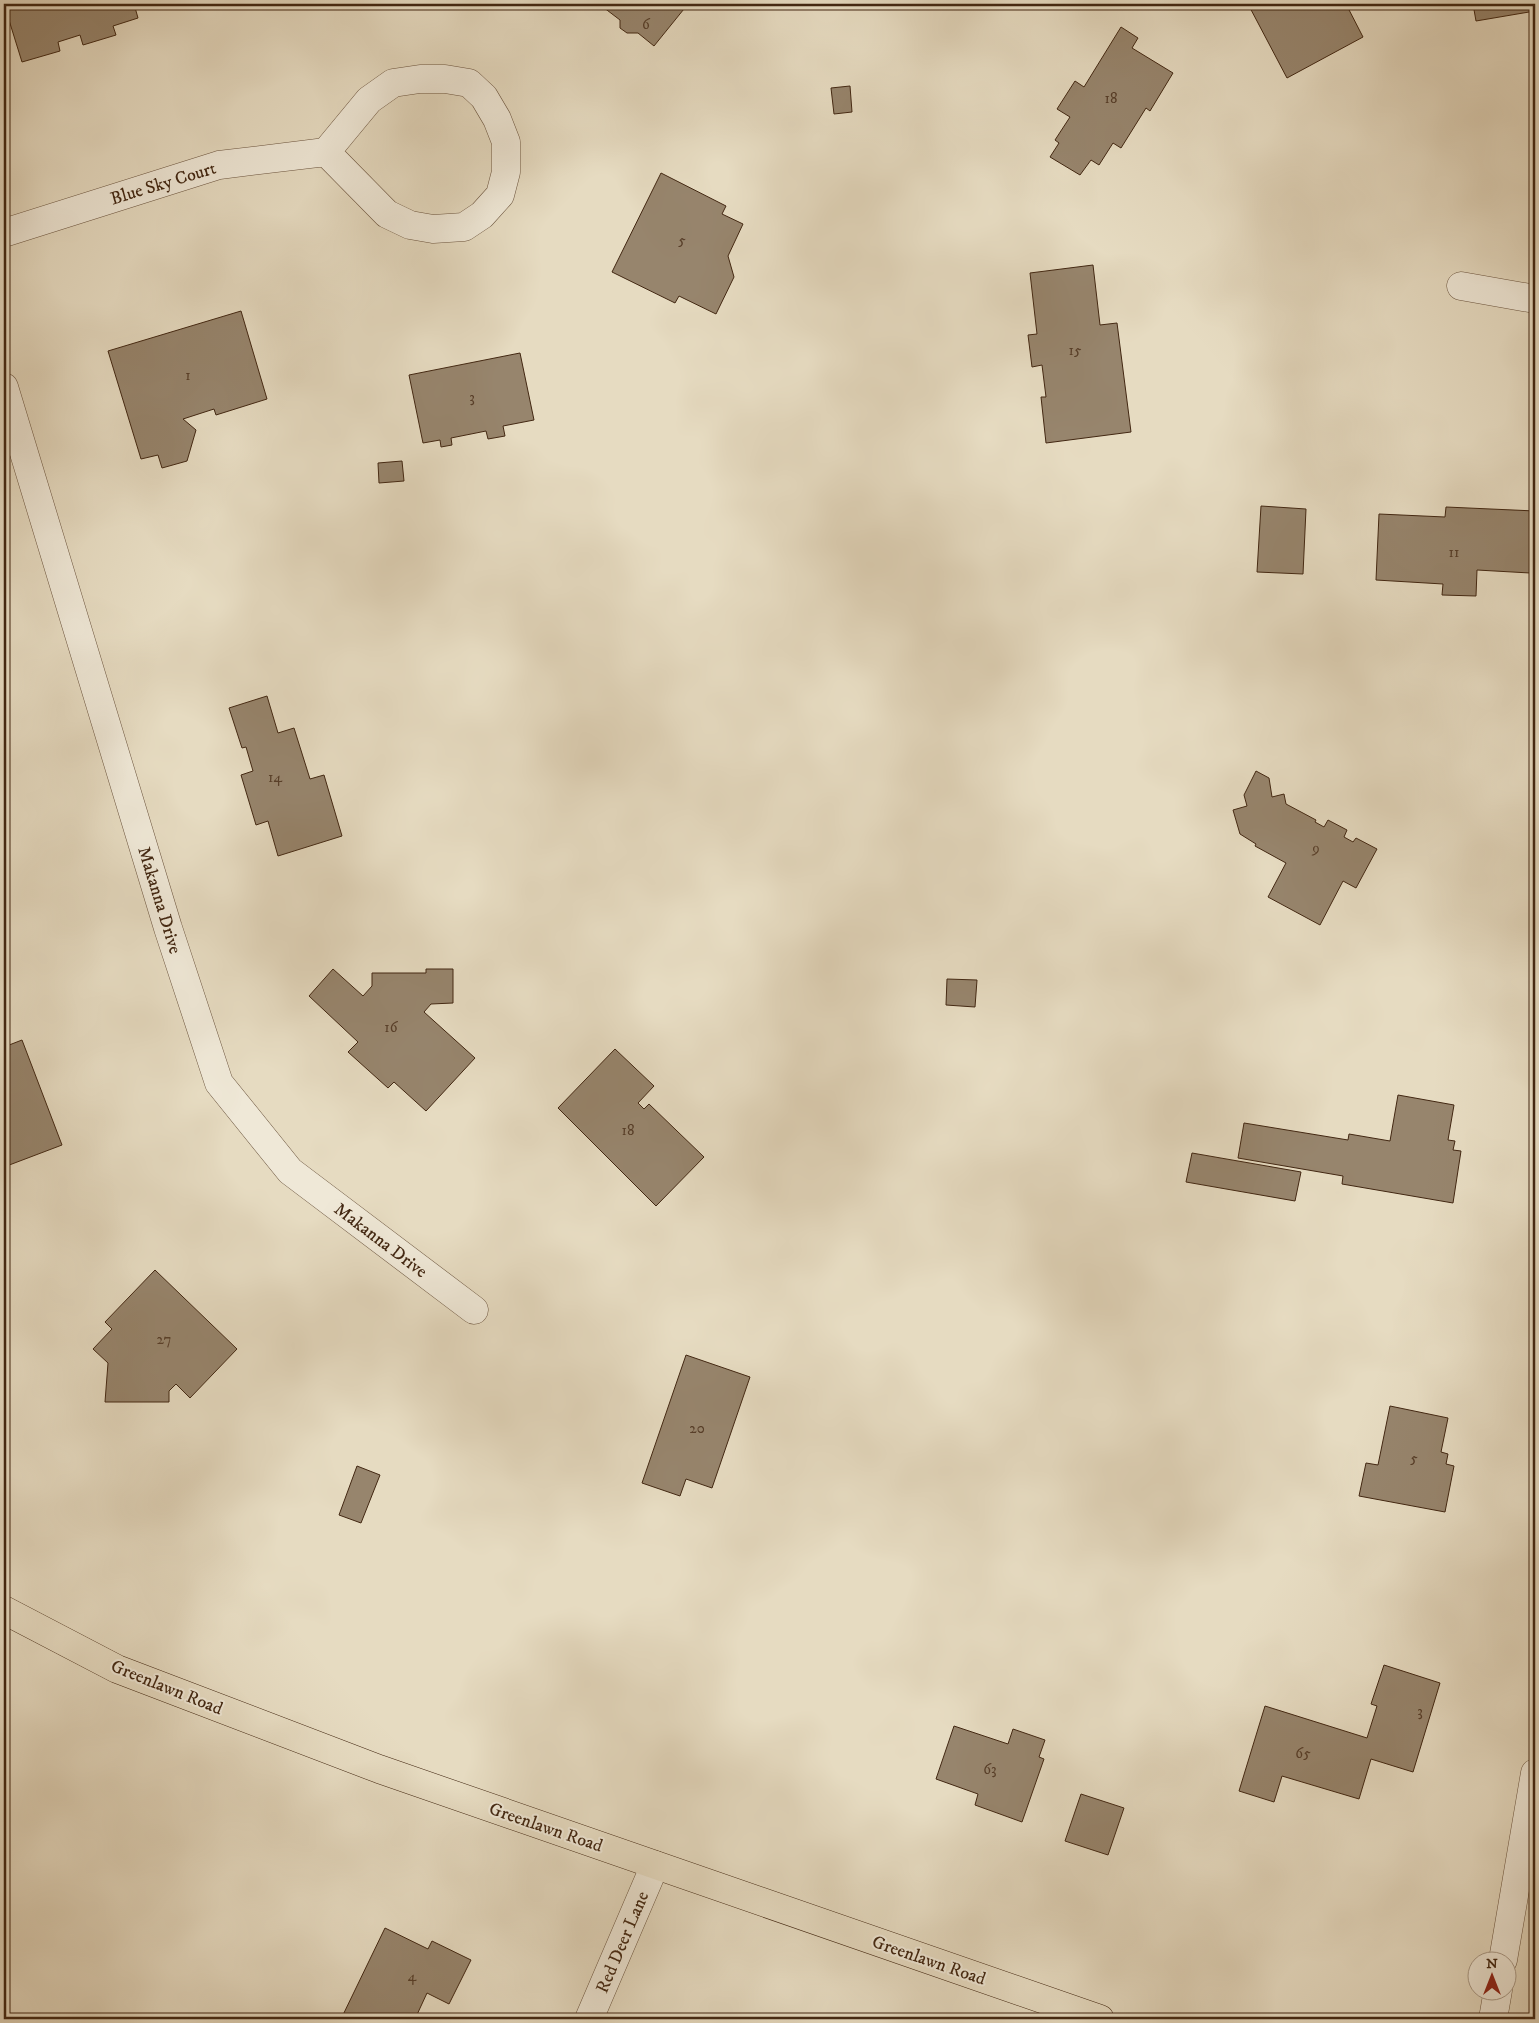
<svg xmlns="http://www.w3.org/2000/svg" width="1539" height="2023" font-family="'IM FELL DW Pica',serif">
<style>
.building{fill:#97856d;stroke:#422712}
.lines{fill:none;stroke-linecap:round;stroke-linejoin:round}
.minor-casing{stroke:#6b543e;stroke-width:29}
.major-casing{stroke:#422712;stroke-width:29}
.minor{stroke:#efe8d7;stroke-width:28}
.major{stroke:#e6dbc1;stroke-width:28}
.labels{text-anchor:middle;stroke-width:4;stroke-linejoin:round;paint-order:stroke}
.number-label{font-size:15px;fill:#573e29}
.street-label{font-size:18px;fill:#422712;stroke:#efe8d7}
</style>
<rect width="100%" height="100%" fill="#e6dbc1"/>
<filter id="stains"><feTurbulence type="fractalNoise" baseFrequency=".004" numOctaves="4"/><feColorMatrix values="0 0 0 0 .2 0 0 0 0 .09 0 0 0 0 .02 0 0 0 .5 -.17"/></filter>
<radialGradient id="worn" r=".72"><stop offset=".6" stop-color="#630" stop-opacity="0"/><stop offset="1" stop-color="#630" stop-opacity=".3"/></radialGradient>
<!-- building -->
<path class="building" d="M4 4H134L138 18 113 26 116 35 83 45 80 35 58 42 60 51 22 62Z
M599 4H688L654 46 638 33H627L620 28V20Z
M1248 4H1346L1363 37 1287 78Z
M1473 4H1535V11L1476 21Z
M1121 27 1138 38 1132 48 1173 73 1150 111 1146 108 1121 148 1113 143 1099 165 1091 160 1080 175 1050 157 1059 143 1055 140 1070 117 1057 109 1075 81 1084 87Z
M850 86 852 112 834 114 831 88Z
M661 173 726 206 722 214 743 224 728 256 734 277 716 314 679 296 675 303 612 272Z
M1093 265 1100 325 1117 323 1131 432 1046 443 1041 397H1046L1042 365 1032 367 1028 335 1037 334 1030 273Z
M241 311 267 399 216 415 214 409 183 419 196 430 187 461 162 468 158 455 141 459 108 351Z
M520 353 534 420 503 426 505 436 488 439 486 431 451 438 452 445 441 447 440 440 423 443 409 375Z
M402 461 404 481 379 483 378 463Z
M1261 506 1306 509 1303 574 1257 572Z
M1446 507 1535 511V534H1532L1530 573 1477 570 1476 596 1442 595 1443 584 1376 580 1379 514 1445 517Z
M267 696 278 733 294 728 310 779 324 775 342 836 278 856 268 821 256 825 241 775 253 771 246 747 242 748 229 708Z
M1256 771 1269 778 1272 797 1284 794 1286 804 1316 820 1315 822 1324 827 1328 820 1347 830 1344 837 1353 842 1356 838 1377 849 1356 888 1343 881 1320 925 1268 897 1286 863 1255 846 1256 844 1240 834 1233 810 1247 806 1244 795Z
M333 969 363 996 372 986V973H426V969H453V1003L431 1004 424 1012 475 1058 426 1111 394 1082 388 1088 348 1052 358 1042 309 996Z
M947 979 977 980 975 1007 946 1005Z
M22 1040 62 1145 4 1167V1047Z
M615 1049 654 1086 638 1103 644 1109 649 1104 704 1157 656 1206 558 1108Z
M1398 1095 1454 1105 1448 1140 1455 1141 1453 1150 1461 1151 1453 1203 1342 1184 1343 1176 1238 1158 1244 1123 1348 1140 1349 1134 1390 1141Z
M1192 1153 1301 1172 1295 1201 1186 1182Z
M155 1270 237 1349 190 1398 176 1384 169 1391V1402H105L108 1363 93 1349 112 1329 105 1322Z
M686 1355 750 1377 712 1488 686 1479 680 1496 642 1483Z
M1390 1406 1448 1418 1441 1452 1448 1454 1446 1464 1454 1466 1445 1512 1359 1496 1366 1463 1378 1465Z
M357 1466 380 1475 361 1523 339 1515Z
M1384 1665 1440 1683 1413 1772 1371 1759 1359 1799 1282 1776 1274 1802 1239 1791 1265 1706 1367 1738 1377 1706 1371 1704Z
M954 1726 1008 1744 1013 1729 1045 1740 1039 1757 1044 1759 1022 1822 975 1805 978 1794 936 1779Z
M1081 1794 1124 1808 1108 1855 1065 1841Z
M385 1928 428 1949 432 1941 471 1960 449 2004 427 1993 415 2019H341Z"/>
<g class="lines">
<!-- minor casing -->
<g class="minor-casing">
<path id="minor" d="M4 233 219 165 326 152 369 100 393 83 420 79H445L469 83 484 97 497 119 506 142V172L500 195 482 215 464 227 433 229 410 225 387 214 326 152
M1461 286 1535 299
M4 387 168 928 219 1083 290 1171 474 1310
M1503 1960 1535 1773
M589 2019 655 1865
M1493 2019 1498 1990"/>
</g>
<!-- major casing -->
<g class="major-casing">
<path id="major" d="M4 1610 117 1669 379 1769 1100 2019"/>
</g>
<!-- minor -->
<use href="#minor" class="minor"/>
<!-- major -->
<use href="#major" class="major"/>
</g>
<g class="labels">
<!-- number labels -->
<g class="number-label">
<text x="646" y="29">6</text>
<text x="1111" y="103">18</text>
<text x="682" y="245">5</text>
<text x="1075" y="355">15</text>
<text x="188" y="380">1</text>
<text x="472" y="402">3</text>
<text x="1454" y="557">11</text>
<text x="275" y="782">14</text>
<text x="1316" y="853">9</text>
<text x="391" y="1032">16</text>
<text x="628" y="1135">18</text>
<text x="164" y="1344">27</text>
<text x="697" y="1433">20</text>
<text x="1414" y="1463">5</text>
<text x="1420" y="1716">3</text>
<text x="1303" y="1758">65</text>
<text x="990" y="1774">63</text>
<text x="412" y="1981">4</text>
</g>
<!-- street labels -->
<g class="street-label">
<text transform="translate(163 183) rotate(-17)" y="6">Blue Sky Court</text>
<text transform="translate(160 900) rotate(73)" y="6">Makanna Drive</text>
<text transform="translate(381 1240) rotate(37)" y="6">Makanna Drive</text>
<text transform="translate(167 1687) rotate(22)" y="6">Greenlawn Road</text>
<text transform="translate(546 1827) rotate(19)" y="6">Greenlawn Road</text>
<text transform="translate(622 1942) rotate(-67)" y="6">Red Deer Lane</text>
<text transform="translate(929 1960) rotate(19)" y="6">Greenlawn Road</text>
</g>
</g>
<!-- margin -->
<rect width="1539" height="2023" fill="none" stroke="#e6dbc1" stroke-width="20"/>
<rect x="5" y="5" width="1529" height="2013" fill="none" stroke="#422712" stroke-width="2.5"/>
<rect x="10" y="10" width="1519" height="2003" fill="none" stroke="#422712"/>
<!-- north arrow -->
<g transform="translate(1492 1976)"><circle r="24" fill="#efe8d7" stroke="#aa9b88"/>
<path d="M0-4L9 19L0 12L-9 19Z" fill="#8f2418"/>
<text y="-8" font-size="14" font-weight="bold" text-anchor="middle" fill="#422712">N</text>
</g>
<rect width="100%" height="100%" filter="url(#stains)"/>
<rect width="100%" height="100%" fill="url(#worn)"/>
</svg>
